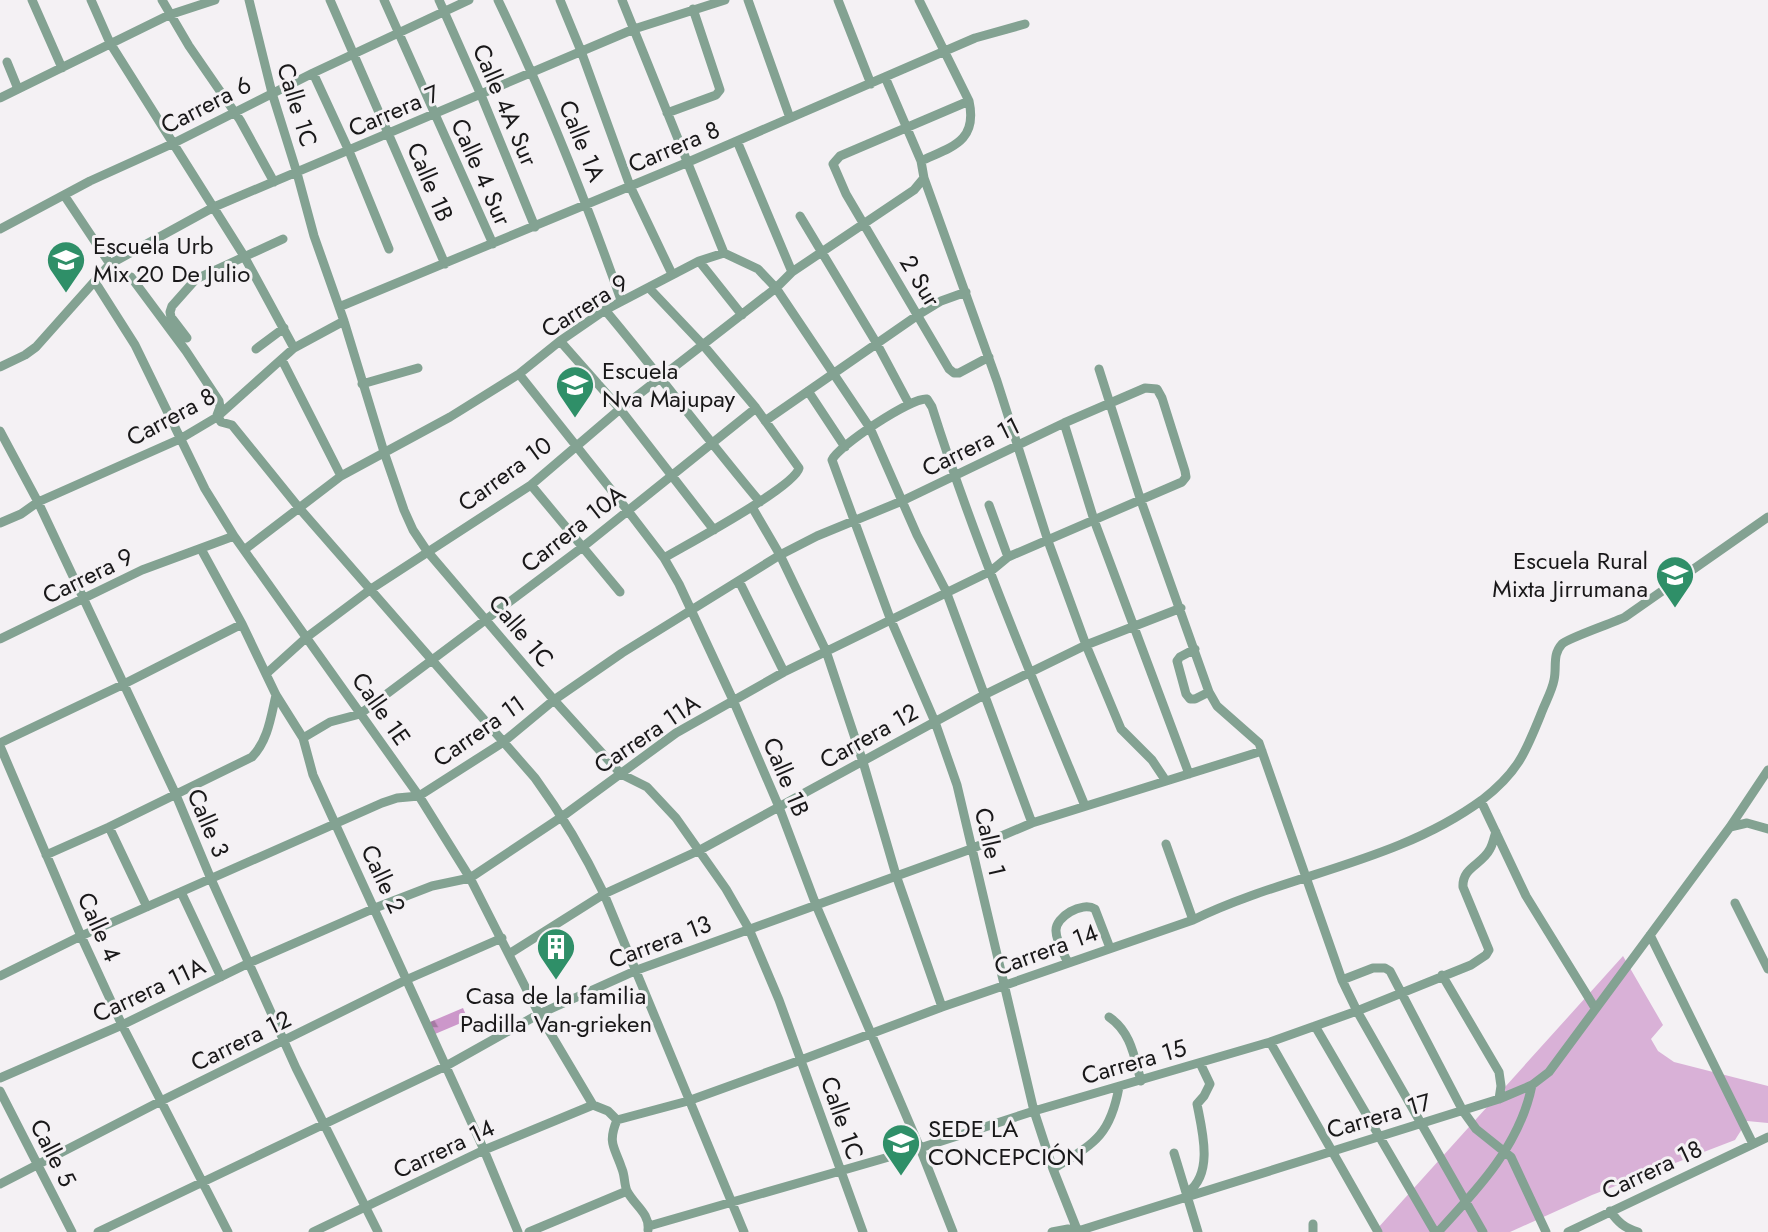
<svg xmlns="http://www.w3.org/2000/svg" width="1768" height="1232" font-family="Jost,sans-serif">
<style>
.forest{fill:url(#forest-firs)}
.green{fill:#d9b1d7}
.lines{fill:none;stroke-linecap:round;stroke-linejoin:round}
.minor{stroke:#83a292;stroke-width:9}
.labels{text-anchor:middle;stroke-width:6;stroke-linejoin:round;paint-order:stroke}
.street-label{font-size:24px;fill:#191819;stroke:#f4f1f4}
.poi-label{font-size:24px;fill:#191819;stroke:#f4f1f4;text-anchor:start}
</style>
<defs>
<pattern id="forest-firs" width="22" height="20" patternUnits="userSpaceOnUse" patternTransform="scale(1.75)"><rect width="22" height="20" fill="#cc97ca"/><path d="M5 1l3.5 6h-7zM16 11l3.5 6h-7z" fill="#a57aa3"/></pattern>
</defs>
<rect width="100%" height="100%" fill="#f4f1f4"/>
<!-- forest -->
<path class="forest" d="M463 1008 468 1020 435 1034 430 1022Z"/>
<!-- green -->
<path class="green" d="M1623 956 1663 1025 1651 1039 1658 1051 1674 1062 1768 1086V1123L1747 1121 1735 1140 1592 1195 1510 1232H1378L1377 1229Z"/>
<g class="lines">
<!-- minor -->
<path class="minor" d="M32 0 62 68
M91 0 110 43 244 256 294 348
M162 0 189 46 240 120 274 182
M249 0 272 93 297 173 314 236 344 321 384 452 404 510 413 530 427 551 554 700 621 774 647 787 676 818 726 889 749 929 779 1000 863 1232
M330 0 445 264
M384 0 493 244
M439 0 481 95 535 227
M498 0C545 98 585 198 621 300
M560 0 581 51 630 186 672 274
M622 0 724 253
M748 0 790 118
M838 0 871 84
M7 62 18 89
M313 73 349 151 389 249
M885 77 921 161
M0 98 169 15 215 0
M969 101 840 156 833 164 846 194 949 369 954 373H959L989 357
M667 113 716 95 720 90 693 9
M737 141 792 272
M924 178 997 381 1048 541 1086 645 1121 729 1152 760 1166 781
M64 195 110 264
M800 216 877 344 909 404
M0 229 90 181 174 143 313 73 469 0
M724 253 758 269 776 288 870 428 917 535 946 591 1032 823
M699 261 742 315
M131 277 186 351 219 401 220 407 217 415 221 422 232 425 300 509 535 778C562 815 584 852 604 894L744 1232
M95 282 135 345 205 489 234 536 419 796 470 878 539 1014 593 1105 608 1111 617 1120
M649 288 704 346 756 408 799 468C795 487 686 545 664 558
M339 307 686 163 975 38 1025 24
M605 310C658 373 707 439 760 502
M187 338 171 317 170 312 172 306 196 279 283 239
M560 341 620 409 714 530
M256 349 284 328
M282 360 341 476
M0 367 25 355 36 347 110 264 214 207 634 29 725 0
M1099 369 1140 498 1209 692 1217 706 1259 743 1342 980 1357 1011 1483 1232
M519 374 628 511 664 558 679 584 733 700 779 807 816 905 920 1148 953 1232
M362 384 418 368
M808 391 845 447
M765 421 918 315 941 301 966 292
M1064 423 1094 520 1189 774
M0 431 38 502 176 795 211 879 296 1068 378 1232
M531 485 620 592
M989 505 1008 557
M752 507 780 555 826 651 863 762 896 875 942 1007
M0 523 21 514 38 502 180 439 217 417 294 348 344 321
M201 549 242 624 276 695 303 738 313 775 484 1150 518 1232
M244 550 341 476 450 417 519 374 560 341 605 310 699 261 724 253
M739 581 784 672
M0 639 142 570 234 536
M1195 649 1180 657 1177 661 1186 694 1190 699H1195L1209 692
M266 674 307 637 371 589 531 485 620 409 776 288 792 272 914 190 924 178 921 161C951 147 978 142 969 101L919 0
M303 738 330 722 360 714 584 546 756 408
M0 743 122 685 242 624
M0 746 81 936 122 1025 228 1232
M1481 801 1526 896 1595 1008
M109 827 147 907
M1730 827 1747 823 1768 829
M1166 844 1193 920
M46 855 109 827 252 757C268 741 271 716 276 695
M181 892 221 977
M1735 903 1768 969
M1650 935 1753 1144
M509 954 604 894 700 850 984 695 1086 645 1181 608
M1068 963C1064 954 1056 941 1056 931 1055 917 1082 901 1095 909L1110 948
M1442 975 1499 1072 1501 1086 1499 1099
M0 976 81 936 382 803 397 798 419 796 502 743 554 700 622 653 780 555 817 536 902 501 1064 423 1145 388 1157 389 1162 398 1185 471 1186 477 1182 482 1008 557 991 571 784 672 676 733 563 816 470 878 432 886 375 908 249 963 122 1025 0 1078
M1342 980 1373 968H1385L1390 971 1463 1111 1476 1129 1511 1157 1546 1232
M1109 1017C1131 1032 1134 1056 1141 1081
M1315 1026 1435 1232
M1270 1042 1378 1232
M0 1091 72 1232
M617 1120 688 1101 801 1060 942 1007 1193 920C1287 874 1396 863 1482 800 1517 773 1525 754 1541 714 1545 703 1552 691 1554 680 1557 667 1552 655 1562 644 1568 638 1613 623 1625 617L1768 517
M617 1120C607 1144 615 1147 622 1169 625 1176 624 1184 627 1191 634 1205 650 1213 648 1230
M1174 1153 1198 1232
M1053 1169C1093 1144 1110 1137 1119 1087
M0 1184 161 1101 408 979 502 938
M1188 1192C1214 1173 1202 1130 1197 1104L1204 1096 1210 1084 1200 1063
M1610 1211C1618 1222 1624 1228 1638 1232
M649 1226 920 1148 1034 1111 1270 1042 1357 1011 1471 965 1486 955 1489 950 1463 887C1462 867 1482 865 1490 849 1493 844 1494 837 1496 832
M98 1232 446 1066 539 1014 637 970 971 849 1032 823 1262 751
M313 1232 484 1150 593 1105
M529 1232 627 1191
M1052 1232 1068 1229 1078 1231 1499 1099 1532 1085 1549 1072 1730 827 1768 770
M1078 1232 1053 1169 1034 1111 957 785 935 722 890 618 832 460C838 446 912 397 927 399L932 407C975 543 1031 675 1085 806
M1313 1232V1224
M1438 1232C1478 1189 1520 1145 1532 1085
M1568 1232 1768 1137"/>
</g>
<!-- icons -->
<defs>
<g id="school-pin" transform="scale(2.0125)"><path d="M0 17L-7.5 6A9.5 9.5 0 1 1 7.5 6Z" fill="#2f8f68" stroke="#f4f1f4"/><path d="M0-5L7-2L0 1L-7-2ZM-4 1L0 2.5L4 1V4Q0 6-4 4Z" fill="#fff"/></g>
<g id="building-pin" transform="scale(2.0125)"><path d="M0 17L-7.5 6A9.5 9.5 0 1 1 7.5 6Z" fill="#2f8f68" stroke="#f4f1f4"/><path d="M-4-6H4V6H1V3H-1V6H-4ZM-2.5-4.3h1.7v1.8h-1.7ZM.8-4.3h1.7v1.8H.8ZM-2.5-1h1.7V.8h-1.7ZM.8-1h1.7V.8H.8Z" fill="#fff"/></g>
</defs>
<g fill-rule="evenodd">
<use href="#school-pin" x="66" y="260"/>
<use href="#school-pin" x="575" y="385"/>
<use href="#school-pin" x="1675" y="575"/>
<use href="#building-pin" x="556" y="947"/>
<use href="#school-pin" x="901" y="1143"/>
</g>
<g class="labels">
<!-- street labels -->
<g class="street-label">
<text transform="translate(206 105) rotate(-27)" y="8">Carrera 6</text>
<text transform="translate(297 105) rotate(73)" y="8">Calle 1C</text>
<text transform="translate(505 105) rotate(67)" y="8">Calle 4A Sur</text>
<text transform="translate(394 111) rotate(-23)" y="8">Carrera 7</text>
<text transform="translate(582 141) rotate(68)" y="8">Calle 1A</text>
<text transform="translate(674 147) rotate(-23)" y="8">Carrera 8</text>
<text transform="translate(481 172) rotate(66)" y="8">Calle 4 Sur</text>
<text transform="translate(430 182) rotate(67)" y="8">Calle 1B</text>
<text transform="translate(920 281) rotate(59)" y="8">2 Sur</text>
<text transform="translate(585 306) rotate(-32)" y="8">Carrera 9</text>
<text transform="translate(171 417) rotate(-28)" y="8">Carrera 8</text>
<text transform="translate(971 447) rotate(-26)" y="8">Carrera 11</text>
<text transform="translate(505 474) rotate(-36)" y="8">Carrera 10</text>
<text transform="translate(573 529) rotate(-38)" y="8">Carrera 10A</text>
<text transform="translate(88 576) rotate(-26)" y="8">Carrera 9</text>
<text transform="translate(521 631) rotate(50)" y="8">Calle 1C</text>
<text transform="translate(381 709) rotate(55)" y="8">Calle 1E</text>
<text transform="translate(479 731) rotate(-35)" y="8">Carrera 11</text>
<text transform="translate(647 734) rotate(-34)" y="8">Carrera 11A</text>
<text transform="translate(869 736) rotate(-29)" y="8">Carrera 12</text>
<text transform="translate(786 777) rotate(67)" y="8">Calle 1B</text>
<text transform="translate(208 823) rotate(67)" y="8">Calle 3</text>
<text transform="translate(990 842) rotate(77)" y="8">Calle 1</text>
<text transform="translate(383 879) rotate(65)" y="8">Calle 2</text>
<text transform="translate(99 927) rotate(66)" y="8">Calle 4</text>
<text transform="translate(660 942) rotate(-21)" y="8">Carrera 13</text>
<text transform="translate(1046 950) rotate(-20)" y="8">Carrera 14</text>
<text transform="translate(149 990) rotate(-25)" y="8">Carrera 11A</text>
<text transform="translate(241 1041) rotate(-26)" y="8">Carrera 12</text>
<text transform="translate(1134 1062) rotate(-16)" y="8">Carrera 15</text>
<text transform="translate(1379 1116) rotate(-16)" y="8">Carrera 17</text>
<text transform="translate(842 1118) rotate(71)" y="8">Calle 1C</text>
<text transform="translate(444 1149) rotate(-25)" y="8">Carrera 14</text>
<text transform="translate(53 1153) rotate(63)" y="8">Calle 5</text>
<text transform="translate(1652 1170) rotate(-25)" y="8">Carrera 18</text>
</g>
<!-- poi labels -->
<g class="poi-label">
<text x="93" y="254">Escuela Urb<tspan x="93" dy="28">Mix 20 De Julio</tspan></text>
<text x="602" y="379">Escuela<tspan x="602" dy="28">Nva Majupay</tspan></text>
<text x="1648" y="569" text-anchor="end">Escuela Rural<tspan x="1648" dy="28">Mixta Jirrumana</tspan></text>
<text x="556" y="1004" text-anchor="middle">Casa de la familia<tspan x="556" dy="28">Padilla Van-grieken</tspan></text>
<text x="928" y="1137">SEDE LA<tspan x="928" dy="28">CONCEPCIÓN</tspan></text>
</g>
</g>
</svg>
